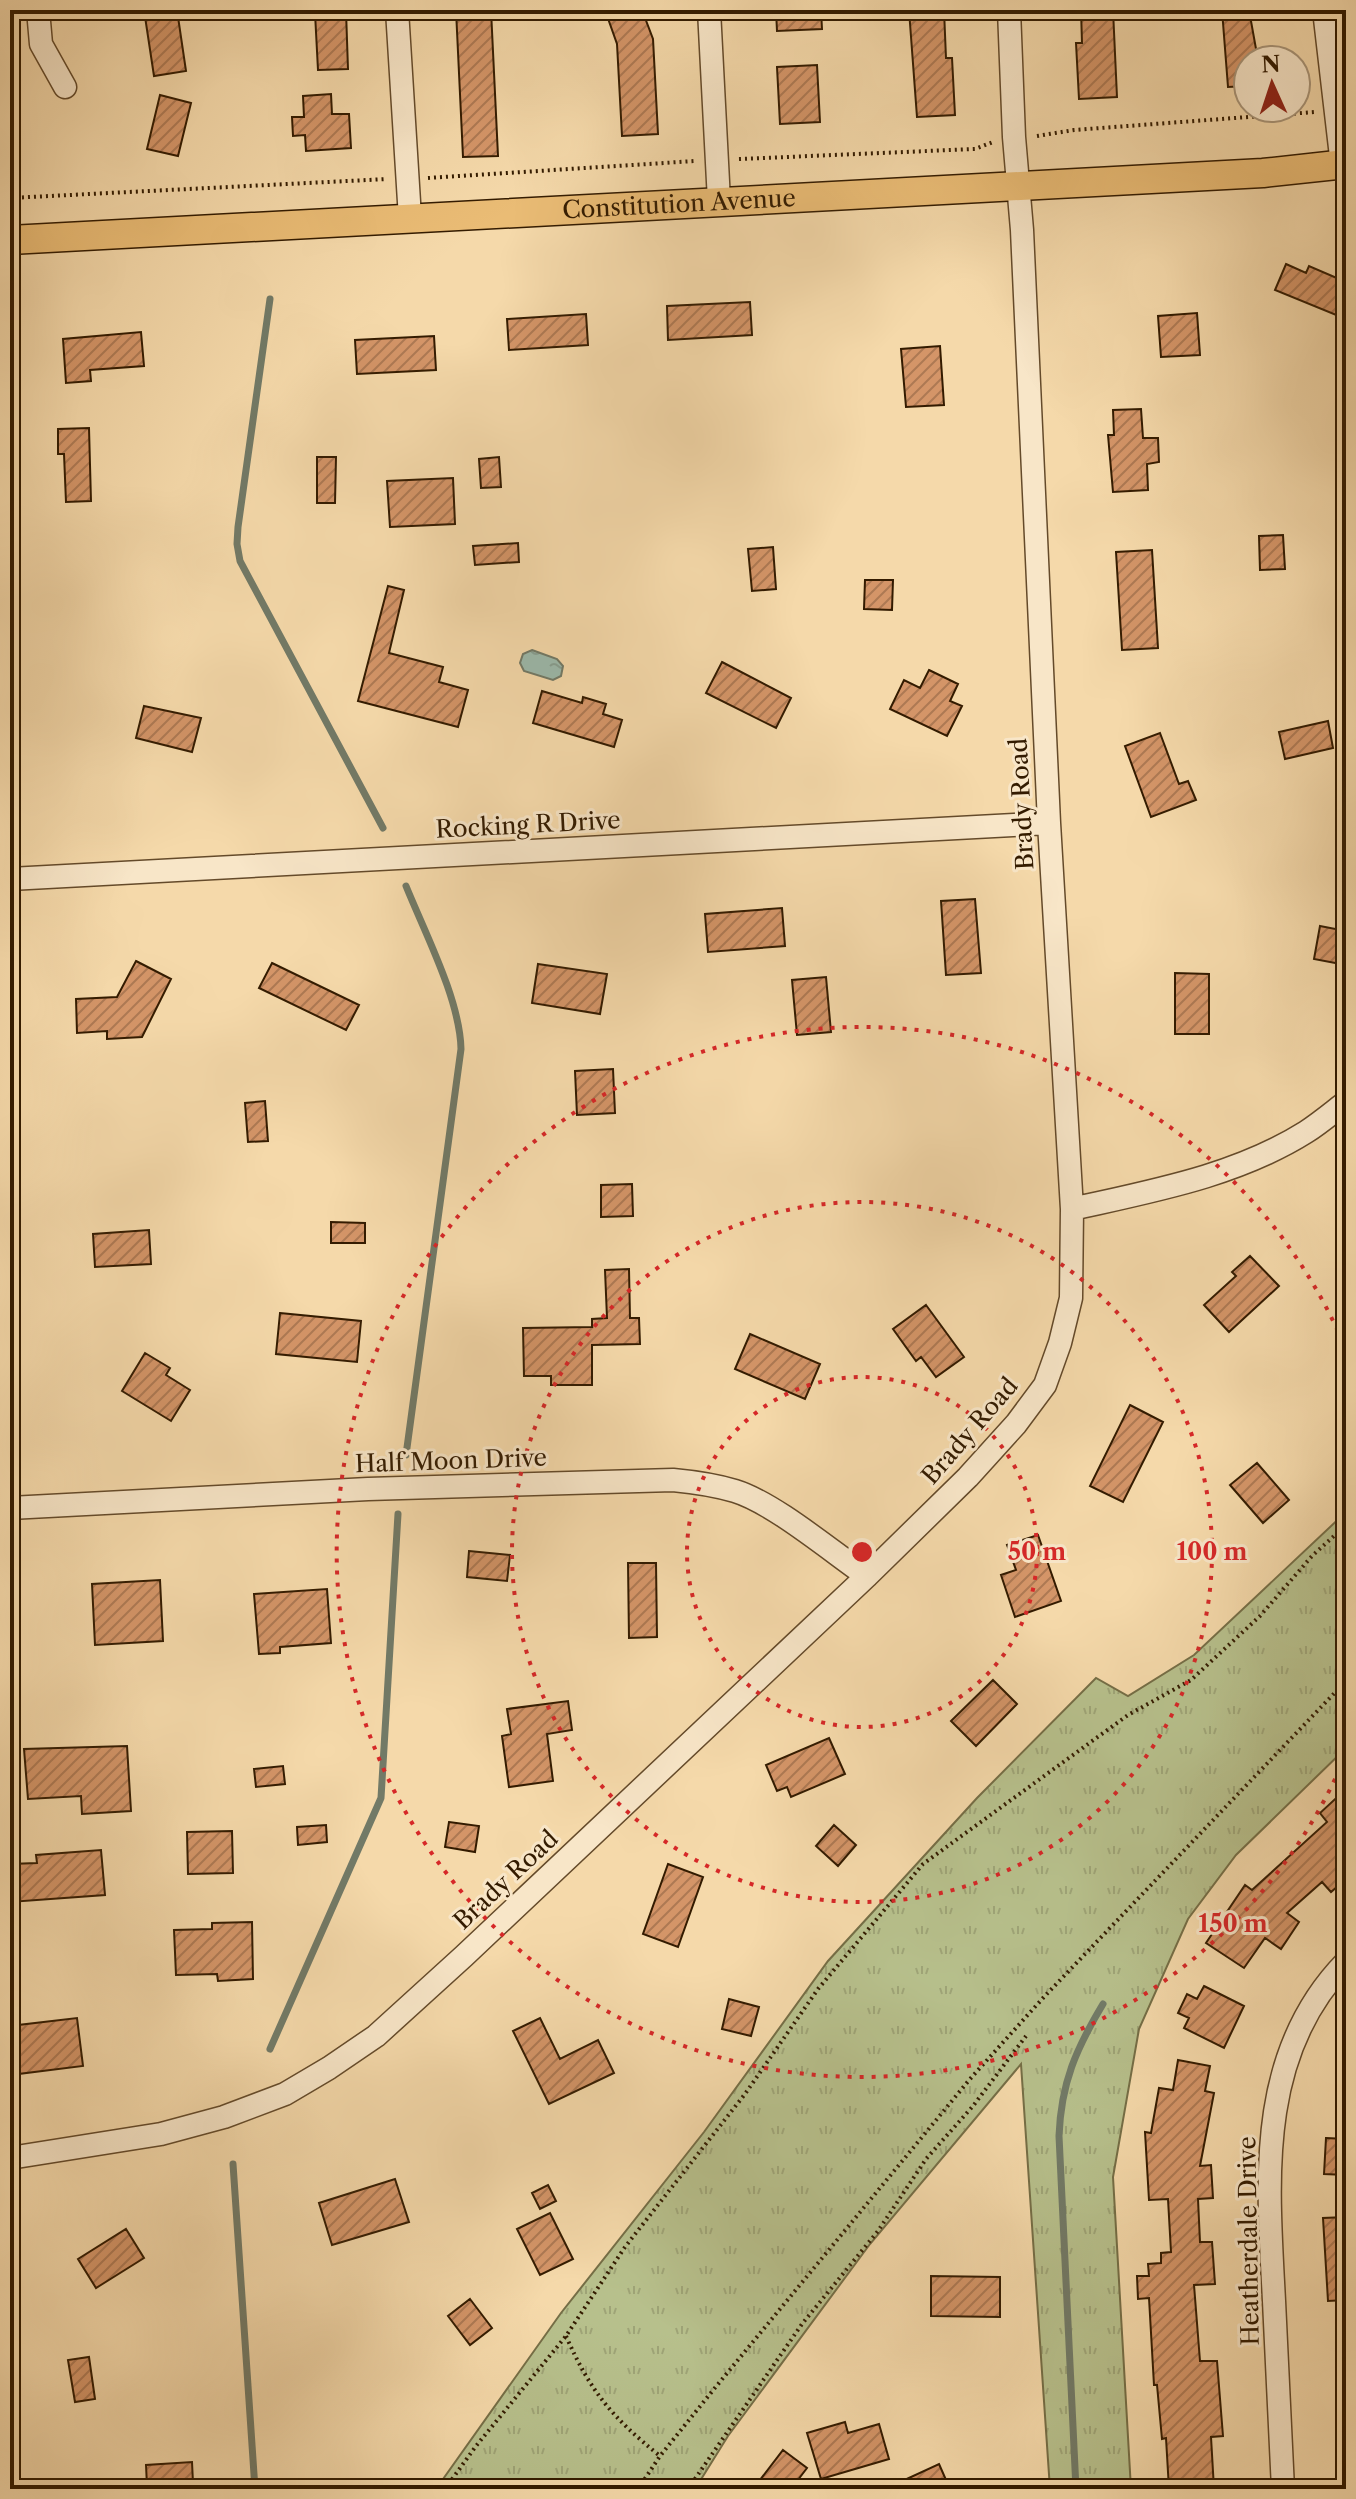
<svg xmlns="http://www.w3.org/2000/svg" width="1356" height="2499" font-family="'Libre Caslon Text',serif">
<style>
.grass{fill:url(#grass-tufts);stroke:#756e46;stroke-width:2}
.water{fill:url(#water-ripples);stroke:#727a67;stroke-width:2}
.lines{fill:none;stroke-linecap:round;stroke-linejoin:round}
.stream{stroke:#727a67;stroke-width:7}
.building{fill:url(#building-hatch);stroke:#331b00;stroke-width:2}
.minor-casing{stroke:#644a2a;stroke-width:25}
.major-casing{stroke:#331b00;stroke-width:31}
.path{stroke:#331b00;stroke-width:4;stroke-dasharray:2 4;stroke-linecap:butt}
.minor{stroke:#f8e6c8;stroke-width:22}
.major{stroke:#eabc75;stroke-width:28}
.ring{fill:none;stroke:#d62828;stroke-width:4;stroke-dasharray:4 8}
.labels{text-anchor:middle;stroke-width:6;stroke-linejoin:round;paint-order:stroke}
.street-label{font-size:24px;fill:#331b00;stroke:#f8e6c8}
.centre{fill:#d62828;stroke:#f8e6c8;stroke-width:4}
.ring-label{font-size:24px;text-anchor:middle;font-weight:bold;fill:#d62828;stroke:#f8e6c8;stroke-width:6;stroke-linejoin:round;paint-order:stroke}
</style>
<defs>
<pattern id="grass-tufts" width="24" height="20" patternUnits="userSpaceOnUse" patternTransform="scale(2)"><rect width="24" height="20" fill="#b7c08c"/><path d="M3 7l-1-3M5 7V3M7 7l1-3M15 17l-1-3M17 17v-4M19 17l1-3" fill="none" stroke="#9ea477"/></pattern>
<pattern id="water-ripples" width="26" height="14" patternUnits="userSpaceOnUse" patternTransform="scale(2)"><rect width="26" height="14" fill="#9cbaac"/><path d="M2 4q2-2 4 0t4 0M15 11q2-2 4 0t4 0" fill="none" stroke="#879f92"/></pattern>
<pattern id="building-hatch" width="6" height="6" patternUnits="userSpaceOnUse" patternTransform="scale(2)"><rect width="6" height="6" fill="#d49568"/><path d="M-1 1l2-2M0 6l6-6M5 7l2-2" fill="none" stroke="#ad7953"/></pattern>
</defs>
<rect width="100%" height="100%" fill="#f5d9aa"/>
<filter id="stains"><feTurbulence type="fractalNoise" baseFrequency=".0025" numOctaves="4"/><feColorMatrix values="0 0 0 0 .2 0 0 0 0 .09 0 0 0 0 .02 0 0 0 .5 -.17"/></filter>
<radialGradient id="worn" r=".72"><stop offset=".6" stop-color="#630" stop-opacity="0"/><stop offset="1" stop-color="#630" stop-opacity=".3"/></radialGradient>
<!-- grass -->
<path class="grass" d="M1346 1512V1748L1236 1855 1188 1919 1139 2029 1113 2177 1131 2489H1050L1021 2064 870 2244 728 2436 695 2489H436L561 2313 704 2132 828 1961 977 1798 1096 1678 1128 1696 1194 1655Z"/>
<!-- water -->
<path class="water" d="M532 650 557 659 563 666 561 676 553 680 524 671 520 663 523 654Z"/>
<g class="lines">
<!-- stream -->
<path class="stream" d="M270 299 238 527 237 544 240 561 383 828
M406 886C425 933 460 1000 461 1049L406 1455
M270 2049 381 1798 398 1514
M233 2164 255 2489
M1076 2489 1059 2136C1061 2083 1076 2049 1103 2004"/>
</g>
<!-- building -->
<path class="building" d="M144 10H177L186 71 154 76Z
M456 10H491L498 156 463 157Z
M605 10H642L653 39 658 134 622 136 617 44Z
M776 10H821L822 29 777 31Z
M909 10H944L946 58H952L955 115 917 117Z
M1081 10H1113L1117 97 1079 99 1076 43H1082Z
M1222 10H1249L1258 60H1248V86L1228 87Z
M346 11 348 69 318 70 315 13Z
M817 65 820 122 780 124 777 67Z
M331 94 332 114H349L351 148 306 151 305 135 293 136 292 117H304L303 96Z
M160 95 191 103 178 156 147 149Z
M1286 264 1306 273 1309 266 1346 282V319L1275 290Z
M750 302 752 335 668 340 667 306Z
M1197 313 1200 355 1161 357 1158 316Z
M586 314 588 345 509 350 507 319Z
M141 332 144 366 90 370 91 381 66 383 63 339Z
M434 336 436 370 357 374 355 340Z
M940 346 944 405 906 407 901 349Z
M1141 409 1143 438H1158L1159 462 1147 464 1148 490 1113 492 1108 435H1114L1113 410Z
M89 428 91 501 66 502 64 454H58V429Z
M317 457H336L335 503H317Z
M499 457 501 487 481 488 479 459Z
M453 478 455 524 390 527 387 481Z
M1283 535 1285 569 1260 570 1259 536Z
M518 543 519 562 475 565 473 546Z
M773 547 776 589 752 591 748 549Z
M1152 550 1158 648 1122 650 1116 552Z
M865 580H893L892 610 864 609Z
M388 586 404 590 389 653 443 667 439 682 468 690 458 727 358 701Z
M722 662 791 698 776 728 706 693Z
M929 670 958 684 950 701 962 706 947 736 890 709 904 680 920 688Z
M542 691 582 703 583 697 606 704 603 714 622 720 614 747 533 723Z
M144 706 201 718 192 752 136 738Z
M1328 721 1333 748 1285 759 1279 732Z
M1160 733 1179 784 1188 781 1196 800 1151 817 1125 746Z
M975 899 981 973 946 975 941 901Z
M782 908 785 946 708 952 705 914Z
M1320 926 1346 931V965L1314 959Z
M136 961 171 979 142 1037 107 1039V1031L77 1033 76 999 117 997Z
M272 963 359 1005 346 1030 259 988Z
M538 964 607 974 600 1014 532 1003Z
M1175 973 1209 974V1034H1175Z
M826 977 831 1032 797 1035 792 980Z
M613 1069 615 1113 577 1115 575 1071Z
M265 1101 268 1141 248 1142 245 1103Z
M632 1184 633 1216 601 1217V1185Z
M331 1222 365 1223V1243H331Z
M149 1230 151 1264 95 1267 93 1234Z
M1250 1256 1279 1286 1229 1332 1204 1305 1236 1276 1232 1272Z
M629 1269 630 1318H639L640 1344 592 1345V1385H551V1376H524L523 1328 592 1327V1319L607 1318 605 1270Z
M926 1305 964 1357 936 1377 921 1357 916 1361 893 1329Z
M280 1313 361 1321 357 1362 276 1354Z
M750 1334 820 1364 805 1399 735 1369Z
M145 1353 170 1368 166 1375 190 1390 171 1421 122 1391Z
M1130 1405 1163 1422 1123 1502 1090 1486Z
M1257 1463 1289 1500 1263 1523 1230 1485Z
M1038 1535 1061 1601 1015 1617 1001 1575 1016 1570 1007 1545Z
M469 1551 510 1555 507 1581 467 1577Z
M628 1563H656L657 1637 629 1638Z
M160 1580 163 1641 95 1645 92 1584Z
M327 1589 331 1643 280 1647V1653L259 1654 254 1594Z
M993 1680 1017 1704 976 1746 951 1721Z
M568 1701 572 1730 547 1734 553 1781 509 1787 502 1736 511 1734 507 1709Z
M829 1738 845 1774 791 1797 787 1787 777 1791 766 1765Z
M127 1746 131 1811 82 1814 81 1796 28 1799 24 1749Z
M283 1766 285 1784 256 1787 254 1769Z
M1346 1789V1879L1331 1892 1322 1882 1287 1913 1299 1922 1281 1949 1265 1938 1244 1968 1206 1943 1245 1885 1252 1890 1327 1822 1320 1813Z
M449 1822 479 1826 475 1852 445 1847Z
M326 1825 327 1842 298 1845 297 1827Z
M834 1825 856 1845 838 1866 816 1846Z
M232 1831 233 1873 188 1874 187 1832Z
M101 1850 105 1895 10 1902V1864L37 1863 36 1855Z
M668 1864 703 1877 678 1947 643 1934Z
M252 1922 253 1979 218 1981 217 1974 176 1975 174 1930 212 1929V1923Z
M1204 1986 1244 2006 1224 2048 1184 2028 1189 2018 1178 2013 1187 1994 1197 1999Z
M729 1999 759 2007 751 2036 722 2029Z
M77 2018 83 2066 10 2075V2026Z
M540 2018 560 2059 598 2040 614 2073 549 2104 513 2031Z
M1178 2060 1210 2066 1205 2091 1214 2093 1200 2166 1211 2165 1213 2198 1198 2199 1200 2242H1212L1215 2284 1194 2285 1200 2361H1217L1223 2436 1211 2437 1214 2489H1169L1166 2438 1162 2439 1157 2385H1154L1149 2298 1138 2299 1137 2276H1149L1148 2264 1161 2263V2253L1171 2252 1168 2199 1149 2200 1145 2132 1151 2133 1159 2088 1173 2090Z
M1326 2138 1346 2139V2175L1324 2174Z
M395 2179 409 2222 332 2245 319 2203Z
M548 2185 556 2201 540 2209 532 2193Z
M550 2213 573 2259 540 2275 517 2229Z
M1346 2217V2300L1328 2301 1323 2218Z
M126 2229 144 2258 96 2288 78 2259Z
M931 2276 1000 2277V2317L931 2316Z
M470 2299 492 2328 470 2345 448 2316Z
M89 2357 95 2399 75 2402 68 2360Z
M845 2422 848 2433 879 2424 889 2459 821 2479 807 2433Z
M783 2450 807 2468 791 2489H753Z
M192 2462 193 2483 147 2486 146 2465Z
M939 2464 950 2489H885Z"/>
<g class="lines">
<!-- minor casing -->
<g class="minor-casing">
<path id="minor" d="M38 10 41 44 65 87
M397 10 410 218
M709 10 719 201
M1324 10 1342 165
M10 879 1049 823
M1072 1209C1152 1191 1236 1176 1306 1132 1320 1123 1333 1112 1346 1102
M10 1508 368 1489 673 1480C694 1482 715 1485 735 1491 774 1503 832 1552 867 1576
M10 2158 161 2134 224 2117 285 2094 329 2068 376 2036 464 1956 867 1576 968 1477 1016 1424 1045 1385 1060 1343 1071 1298 1072 1209 1049 823 1022 230 1014 137 1009 10
M1283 2489C1280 2426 1277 2364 1274 2301 1268 2183 1255 2055 1346 1962"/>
</g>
<!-- major casing -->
<g class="major-casing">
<g id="major">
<path id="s1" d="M10 240 1263 173 1346 164"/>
</g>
</g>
<!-- path -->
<path class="path" d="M1037 136 1074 130 1315 112
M739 159 975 149 993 142
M428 178 695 161
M10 198 387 179
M566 2336C591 2393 613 2418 660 2456
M445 2489 476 2446 566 2336 625 2247 745 2094 818 1989 923 1864 1128 1715 1191 1680 1260 1616 1312 1556 1346 1525
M638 2489 660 2456 714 2389 970 2079 1043 1998 1346 1681
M688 2489 802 2324 878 2231 926 2159 973 2106 1026 2036"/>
<!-- minor -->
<use href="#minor" class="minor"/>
<!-- major -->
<use href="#major" class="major"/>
</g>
<!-- distance rings -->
<g class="ring">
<circle cx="862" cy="1552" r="175"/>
<circle cx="862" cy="1552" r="350"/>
<path d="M1345 1757A525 525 0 1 1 1345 1347"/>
</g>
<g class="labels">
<!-- street labels -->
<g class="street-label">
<text dy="8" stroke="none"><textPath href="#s1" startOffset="670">Constitution Avenue</textPath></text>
<text transform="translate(1022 804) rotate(-93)" y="8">Brady Road</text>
<text transform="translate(528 825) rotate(-3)" y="8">Rocking R Drive</text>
<text transform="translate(970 1431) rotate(-49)" y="8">Brady Road</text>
<text transform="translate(451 1461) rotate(-2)" y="8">Half Moon Drive</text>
<text transform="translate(506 1880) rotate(-43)" y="8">Brady Road</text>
<text transform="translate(1249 2241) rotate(-91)" y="8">Heatherdale Drive</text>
</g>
</g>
<circle cx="862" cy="1552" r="12" class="centre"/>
<g class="ring-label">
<text x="1037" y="1560">50 m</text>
<text x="1212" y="1560">100 m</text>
<text x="1233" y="1932">150 m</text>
</g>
<!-- margin -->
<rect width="1356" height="2499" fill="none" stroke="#f5d9aa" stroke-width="40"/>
<rect x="12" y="12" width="1332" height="2475" fill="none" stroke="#331b00" stroke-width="4"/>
<rect x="20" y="20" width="1316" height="2459" fill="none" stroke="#331b00" stroke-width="2"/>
<!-- north arrow -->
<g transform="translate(1272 84) rotate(357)"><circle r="38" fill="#f8e6c8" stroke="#a99578" stroke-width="2"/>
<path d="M0-6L14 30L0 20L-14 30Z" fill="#8f2418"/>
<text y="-12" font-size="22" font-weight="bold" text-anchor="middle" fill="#331b00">N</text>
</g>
<rect width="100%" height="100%" filter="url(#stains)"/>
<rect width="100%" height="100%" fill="url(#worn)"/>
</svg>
